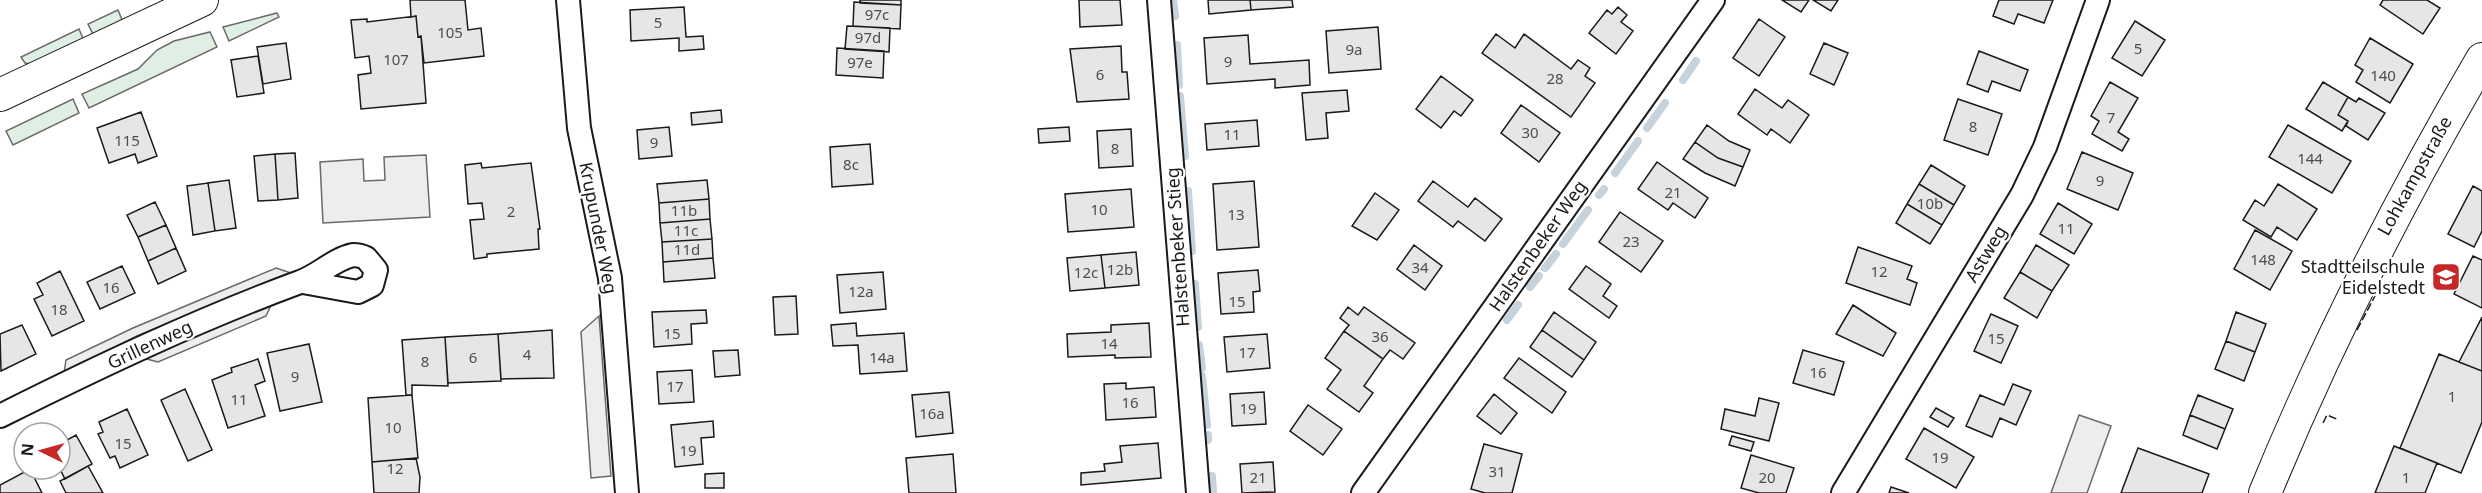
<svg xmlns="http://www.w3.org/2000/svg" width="2482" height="493" font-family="'Noto Sans',sans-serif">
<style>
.green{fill:#e0efe3;stroke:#6a6a6a;stroke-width:1.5}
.parking{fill:#ededed;stroke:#6a6a6a;stroke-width:1.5}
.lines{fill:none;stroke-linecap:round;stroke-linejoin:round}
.stream{stroke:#c6d2dc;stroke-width:8}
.building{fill:#e6e6e6;stroke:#1a1a1a;stroke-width:1.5}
.street-casing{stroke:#1a1a1a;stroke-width:26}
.secondary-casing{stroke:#1a1a1a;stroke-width:34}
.street{stroke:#fff;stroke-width:22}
.secondary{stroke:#fff;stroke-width:32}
.fence{stroke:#1a1a1a;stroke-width:1.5;stroke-dasharray:8 3;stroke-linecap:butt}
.labels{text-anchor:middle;stroke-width:4.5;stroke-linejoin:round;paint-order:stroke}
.number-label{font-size:15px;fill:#4d4d4d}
.street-label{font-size:18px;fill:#1a1a1a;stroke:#fff}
.poi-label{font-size:18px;fill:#1a1a1a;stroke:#fff;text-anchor:end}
</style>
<rect width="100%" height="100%" fill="#fff"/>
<!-- green -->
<path class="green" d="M118 10 123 22 94 36 88 24Z
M277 13 279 17 229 41 223 27Z
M79 29 84 41 35 65 25 63 21 57Z
M210 32 217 47 89 108 82 94 138 69 157 50 174 41Z
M73 99 79 113 13 145 6 131Z"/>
<!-- parking -->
<path class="parking" d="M426 155 430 217 323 223 320 162 363 159 364 181 385 180 384 157Z
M276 268 291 273 137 336 64 373 66 360 133 328Z
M272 303 266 316 158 362 143 358Z
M599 316 611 476 591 478 581 332Z
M2079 415 2111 426 2087 493H2051Z"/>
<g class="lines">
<!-- stream -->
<path class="stream" d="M1173 0 1175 16
M1177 45 1179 85
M1683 80 1696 61
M1180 96 1185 156
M1647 128 1665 103
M1615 173 1638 141
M1188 191 1192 251
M1599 195 1604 189
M1563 244 1588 210
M1545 268 1556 254
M1195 284 1198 327
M1530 287 1539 276
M1507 320 1518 305
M1199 345 1202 368
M1202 376 1207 425
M1208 435V440
M1212 476 1213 493"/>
</g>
<!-- building -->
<path class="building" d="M410 0H465L468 30 481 28 484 56 424 63 421 36 418 37 416 16 411 17Z
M860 0H901V5L860 3Z
M1079 0H1120L1122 25 1080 27Z
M1208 0H1250L1251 10 1209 14Z
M1250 0H1292L1293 7 1251 10Z
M1782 0H1809L1801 12Z
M1813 0H1838L1831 11Z
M1999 0H2053L2044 23 2018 14 2014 24 1993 16Z
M2383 0H2427L2440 8 2423 34 2380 5Z
M854 2 901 5 900 29 853 26Z
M684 7 686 37 703 36 704 49 679 51V38L631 41 630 10Z
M1618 7 1627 15 1621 22 1633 31 1616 54 1589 33 1607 10 1612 14Z
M416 16 418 37 421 36 426 103 361 109 358 75 371 73 369 56 355 58 351 20 367 19V22Z
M1759 19 1785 37 1759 76 1733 58Z
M2135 21 2165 40 2142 76 2112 58Z
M847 26 890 28 889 52 845 49Z
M1378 27 1381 69 1329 73 1326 31Z
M1496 34 1515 48 1524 34 1571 69 1578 60 1590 68 1585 76 1595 83 1571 117 1482 53Z
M1248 35 1250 64 1309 60 1310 85 1275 88V79L1207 84 1204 38Z
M2370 38 2413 64 2390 103 2356 82 2363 70 2355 65Z
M286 43 291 79 263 84 257 47Z
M1824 43 1848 53 1834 85 1810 74Z
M1121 46 1122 72H1127L1129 99 1077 102 1070 49Z
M837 48 884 51 883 78 836 75Z
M1979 51 2028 70 2020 91 1992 81 1988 92 1967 84Z
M258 56 264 93 237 97 231 60Z
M1441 76 1473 100 1461 116 1454 111 1441 128 1416 109Z
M2110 82 2138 98 2118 132 2129 139 2122 151 2092 134 2099 121 2091 116Z
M2323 82 2348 97 2338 115 2348 121 2342 131 2306 109Z
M1755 89 1782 108 1788 100 1809 115 1790 143 1771 129 1767 135 1738 114Z
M1347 90 1349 111 1326 113 1328 138 1306 140 1302 93Z
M2348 97 2356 102 2359 98 2385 113 2368 140 2346 126 2348 121 2338 115Z
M1958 99 2002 114 1988 155 1944 140Z
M1521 105 1560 133 1539 162 1501 133Z
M721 110 722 122 692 125 691 113Z
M141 112 157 156 138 163 135 154 109 163 97 128Z
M1257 120 1259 146 1207 150 1205 124Z
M1707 125 1729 141 1750 150 1743 167 1718 158 1695 142Z
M2288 125 2351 161 2332 193 2269 157Z
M669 127 672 156 639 159 637 130Z
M1069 127 1070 141 1039 143 1038 129Z
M1131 129 1133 166 1099 168 1097 131Z
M1695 142 1718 158 1743 167 1735 186 1705 173 1683 159Z
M870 144 873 184 832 187 830 147Z
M2082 152 2133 173 2118 210 2067 189Z
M295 153 298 198 278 200 275 154Z
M275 154 278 200 258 201 254 156Z
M1657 162 1708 198 1695 218 1673 203 1668 210 1638 189Z
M481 163 482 168 531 163 540 229H538L539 249 487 254V257L474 259 470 220 484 219 482 203 468 204 465 165Z
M1931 165 1965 186 1954 205 1919 184Z
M229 180 236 228 215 231 208 183Z
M707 180 709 199 659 203 657 184Z
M1254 181 1259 247 1217 250 1213 184Z
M1433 181 1468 207 1475 198 1502 219 1485 241 1458 221 1453 227 1418 201Z
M208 183 215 231 193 235 187 186Z
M1919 184 1954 205 1942 225 1907 204Z
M2278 184 2317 209 2297 240 2277 227 2271 237 2243 220 2255 200 2264 206Z
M2473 186 2482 191V231L2474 247 2448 234Z
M1131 189 1134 227 1068 232 1065 194Z
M1375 193 1399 210 1377 240 1352 226Z
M709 199 710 219 660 223 659 203Z
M155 202 166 225 138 237 127 215Z
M2058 203 2092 224 2074 254 2040 234Z
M1907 204 1942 225 1930 244 1896 223Z
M1620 212 1663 241 1641 272 1599 242Z
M710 219 712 239 662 242 660 223Z
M166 225 176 248 148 261 138 237Z
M2255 230 2292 251 2270 290 2234 269Z
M712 239 713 258 663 262 662 242Z
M1414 245 1442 266 1425 290 1397 269Z
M2036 245 2069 265 2052 291 2020 272Z
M1858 247 1912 266 1907 279 1917 283 1910 305 1846 283Z
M176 248 186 271 158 284 148 261Z
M1136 252 1139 285 1105 288 1101 255Z
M1101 255 1105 288 1070 291 1067 258Z
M2473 256 2482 260V308L2454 294Z
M713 258 715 278 664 282 663 262Z
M122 266 135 293 100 309 87 282Z
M1586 266 1611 284 1603 296 1617 306 1609 318 1569 289Z
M1258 270 1260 291 1253 292 1254 312 1221 314 1218 273Z
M60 271 84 321 52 336 34 299 43 295 37 283Z
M883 272 886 309 840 313 837 275Z
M2020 272 2052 291 2037 318 2004 298Z
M796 296 798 334 775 335 773 297Z
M1853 305 1896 333 1883 356 1836 334Z
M1348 307 1358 315 1364 307 1415 343 1403 359 1390 350 1383 359 1344 331 1349 325 1340 318Z
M706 310 707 323 691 324 692 344 654 347 652 312Z
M1554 312 1596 342 1584 360 1542 330Z
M2236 312 2266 324 2255 352 2226 341Z
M1991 314 2018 326 2001 363 1974 351Z
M2482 317V371L2459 362Z
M856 323 857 336 904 333 907 371 860 374 858 345 833 346 831 325Z
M1149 323 1151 357 1115 358V355L1068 357 1067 334 1111 332V325Z
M22 325 36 354 1 371 0 334Z
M552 330 554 378 501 379 498 334Z
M1542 330 1584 360 1572 377 1530 347Z
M1344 331 1383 359 1364 386 1373 393 1359 412 1327 389 1341 370 1325 358Z
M498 334 501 381 448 383 445 337Z
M1267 334 1270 368 1227 372 1224 337Z
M445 337 448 386 412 385V395H406L402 340Z
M2226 341 2255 352 2244 381 2215 369Z
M309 344 322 402 280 411 267 353Z
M738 350 740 375 715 377 713 351Z
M1803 350 1844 362 1834 395 1793 383Z
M2439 354 2482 371V422L2461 473 2400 448Z
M1519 358 1566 392 1552 413 1504 378Z
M258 359 265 381 255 385 265 416 228 428 212 380 232 372 231 368Z
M692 370 694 402 659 404 657 372Z
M1126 383V389L1154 387 1156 417 1106 420 1104 384Z
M2013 384 2031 391 2016 425 2000 418 1992 437 1966 426 1980 395 2004 405Z
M185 389 212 450 188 461 161 400Z
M949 392 953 433 916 437 912 395Z
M1264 392 1266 424 1232 426 1230 394Z
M1494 394 1517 413 1501 434 1477 416Z
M412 395 418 458 372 462 368 398Z
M2198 395 2233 409 2225 429 2190 415Z
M1759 398 1779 403 1769 441 1721 429 1725 409 1755 416Z
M1308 405 1342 429 1323 455 1290 431Z
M1936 408 1954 418 1948 427 1930 417Z
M127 409 148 455 120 468 115 456 110 458 98 434 103 432 99 422Z
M2190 415 2225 429 2217 449 2183 435Z
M713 421 714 437 701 438 703 464 675 467 671 425Z
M1924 428 1974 457 1956 488 1906 459Z
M76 435 92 464 65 479 60 469V444Z
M1732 436 1754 442 1751 451 1729 445Z
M1158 443 1161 478 1081 485V473L1105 471 1104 464 1122 462 1120 446Z
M1484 444 1522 454 1512 493H1485L1471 489Z
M2394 446 2437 463 2425 493H2375Z
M2138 448 2209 474 2202 493H2121Z
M953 454 956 493H909L906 458Z
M1751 455 1794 468 1786 493H1759L1741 488Z
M416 458 420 477 419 493H374L372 462Z
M1273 462 1275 492 1242 493 1240 464Z
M88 466 103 493H66L60 481Z
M30 469 42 493H0V485Z
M724 473V488H705V474Z
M1891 487 1909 493H1889Z"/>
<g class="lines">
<!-- street casing -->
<g class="street-casing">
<path id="street" d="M568 0 579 128 610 278 627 493
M1159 0 1198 493
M0 416C98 367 197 320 300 282 318 276 334 259 353 255 358 255 362 256 366 258L376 270 372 285 358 292 303 282
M1363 493 1713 0
M1843 493 2022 195 2045 147 2098 0"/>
</g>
<!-- secondary casing -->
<g class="secondary-casing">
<path id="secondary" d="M0 95 202 0
M2265 493C2327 342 2400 199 2482 59"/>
</g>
<!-- street -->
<use href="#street" class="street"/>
<!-- secondary -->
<use href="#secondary" class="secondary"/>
<!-- fence -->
<path class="fence" d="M2357 330 2376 294
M2323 423 2327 415 2339 420"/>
</g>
<!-- icons -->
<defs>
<g id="school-square" transform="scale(1.5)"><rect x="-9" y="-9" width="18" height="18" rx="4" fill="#c62828" stroke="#fff"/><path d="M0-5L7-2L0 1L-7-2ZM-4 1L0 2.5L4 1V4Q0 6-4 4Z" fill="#fff"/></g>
</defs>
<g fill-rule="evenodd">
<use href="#school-square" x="2446" y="277"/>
</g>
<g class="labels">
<!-- number labels -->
<g class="number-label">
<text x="877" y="20">97c</text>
<text x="658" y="28">5</text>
<text x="450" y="38">105</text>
<text x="868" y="43">97d</text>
<text x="2138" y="54">5</text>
<text x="1354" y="55">9a</text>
<text x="396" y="65">107</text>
<text x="1228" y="67">9</text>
<text x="860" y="68">97e</text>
<text x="1100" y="80">6</text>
<text x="2383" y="81">140</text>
<text x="1555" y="84">28</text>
<text x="2111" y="123">7</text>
<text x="1973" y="132">8</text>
<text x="1530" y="138">30</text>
<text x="1232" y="140">11</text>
<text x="127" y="146">115</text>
<text x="654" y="148">9</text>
<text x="1115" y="154">8</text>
<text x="2310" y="164">144</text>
<text x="851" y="170">8c</text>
<text x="2100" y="186">9</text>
<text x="1673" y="198">21</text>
<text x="1930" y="209">10b</text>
<text x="1099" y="215">10</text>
<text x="684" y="216">11b</text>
<text x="511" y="217">2</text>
<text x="1236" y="220">13</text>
<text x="2066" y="234">11</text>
<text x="686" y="236">11c</text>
<text x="1631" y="247">23</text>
<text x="687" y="255">11d</text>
<text x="2263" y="265">148</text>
<text x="1420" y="273">34</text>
<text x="1120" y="275">12b</text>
<text x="1879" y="277">12</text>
<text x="1086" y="278">12c</text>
<text x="111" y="293">16</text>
<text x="861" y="297">12a</text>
<text x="1237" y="307">15</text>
<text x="59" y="315">18</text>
<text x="672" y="339">15</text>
<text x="1380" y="342">36</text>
<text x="1996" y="344">15</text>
<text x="1109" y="349">14</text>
<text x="1247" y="358">17</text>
<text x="527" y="360">4</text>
<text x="473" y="363">6</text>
<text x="882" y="363">14a</text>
<text x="425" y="367">8</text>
<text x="1818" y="378">16</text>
<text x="295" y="382">9</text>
<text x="675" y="392">17</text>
<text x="2452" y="402">1</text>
<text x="239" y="405">11</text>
<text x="1130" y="408">16</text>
<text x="1248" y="414">19</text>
<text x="932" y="419">16a</text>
<text x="393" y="433">10</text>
<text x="123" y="449">15</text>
<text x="688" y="456">19</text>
<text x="1940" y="463">19</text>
<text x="395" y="474">12</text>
<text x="1497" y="477">31</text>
<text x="1258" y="483">21</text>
<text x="1767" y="483">20</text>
<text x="2406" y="483">1</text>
</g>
<!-- street labels -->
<g class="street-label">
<text transform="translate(2415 176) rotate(-61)" y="6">Lohkampstraße</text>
<text transform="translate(598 228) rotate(79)" y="6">Krupunder Weg</text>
<text transform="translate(1538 246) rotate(-55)" y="6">Halstenbeker Weg</text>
<text transform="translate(1178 247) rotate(-94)" y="6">Halstenbeker Stieg</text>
<text transform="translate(1986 254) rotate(-59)" y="6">Astweg</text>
<text transform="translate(150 345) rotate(-25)" y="6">Grillenweg</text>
</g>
<!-- poi labels -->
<g class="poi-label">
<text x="2425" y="273">Stadtteilschule<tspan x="2425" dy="21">Eidelstedt</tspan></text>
</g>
</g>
<!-- north arrow -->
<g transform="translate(42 451) rotate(275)"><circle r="28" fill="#ffffff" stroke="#a3a3a3" stroke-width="1.5"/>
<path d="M0-4.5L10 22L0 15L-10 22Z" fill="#c62828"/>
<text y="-9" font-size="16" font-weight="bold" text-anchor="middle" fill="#1a1a1a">N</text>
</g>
</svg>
